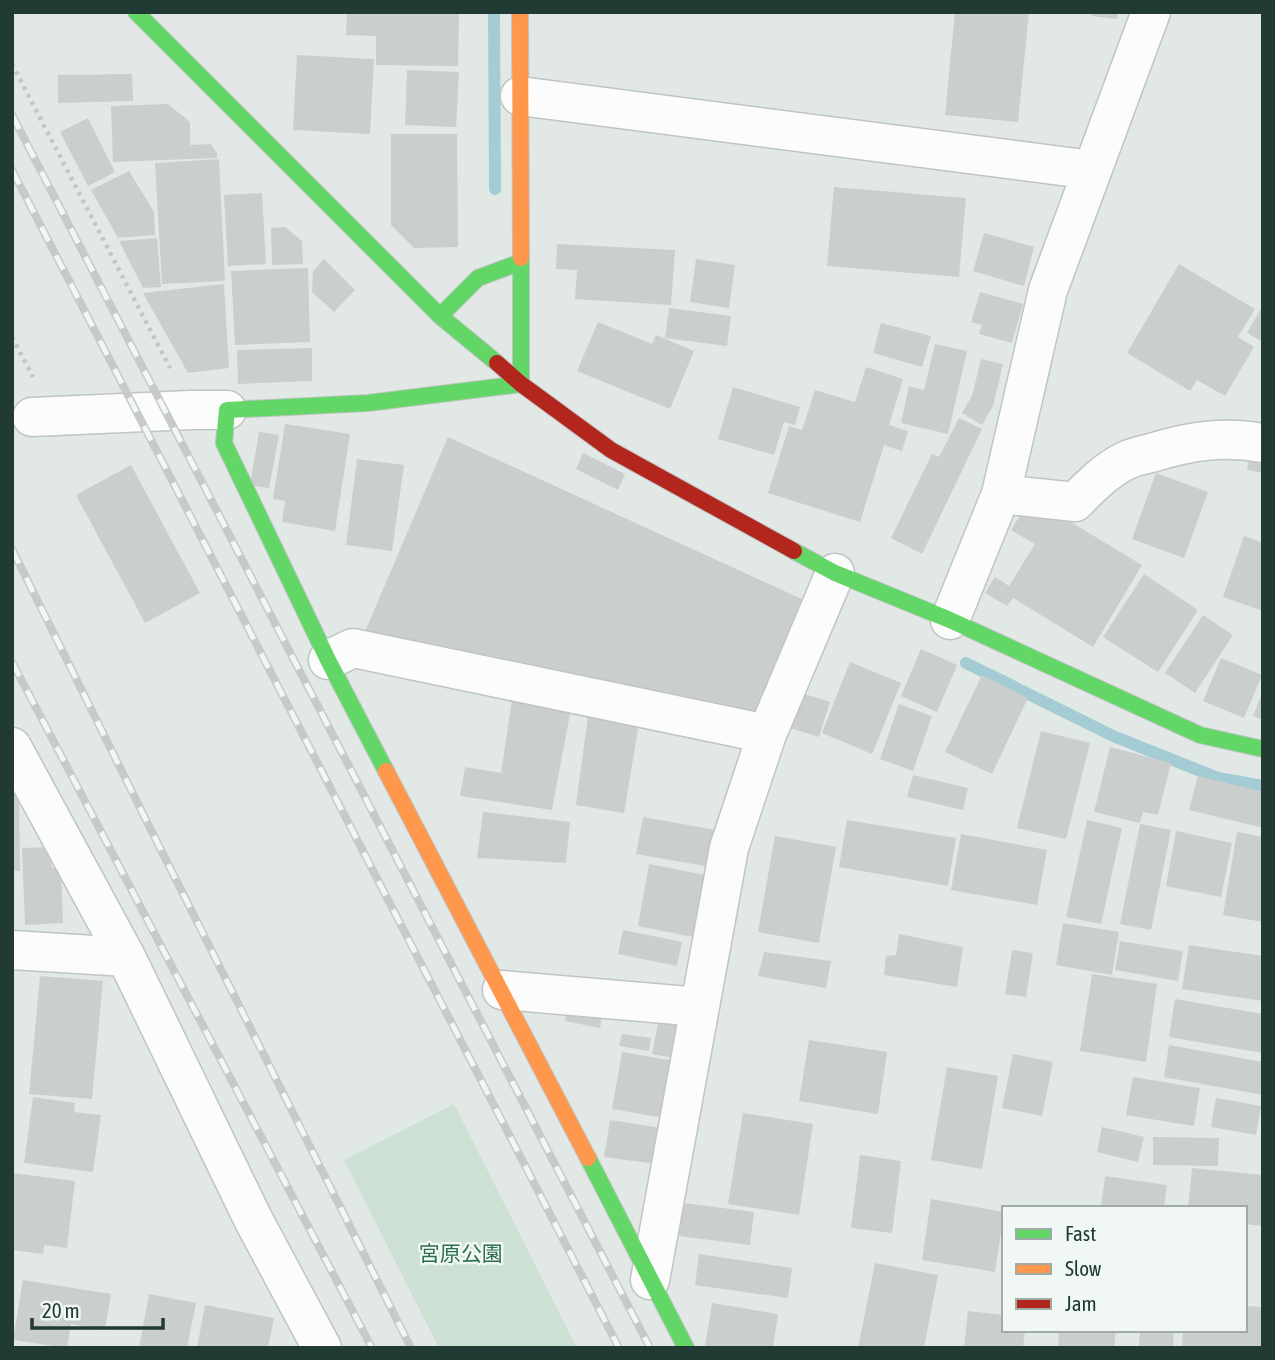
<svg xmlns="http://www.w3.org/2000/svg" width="1275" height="1360" font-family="'Asap Condensed','Noto Sans JP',sans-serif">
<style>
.green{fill:#cce1d3}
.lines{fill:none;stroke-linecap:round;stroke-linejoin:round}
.stream{stroke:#a4ccd4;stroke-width:12}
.building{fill:#cacfcd}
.street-casing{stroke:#bfc5c2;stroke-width:41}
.fast-casing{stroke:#bfc5c3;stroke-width:18}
.slow-casing{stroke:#bfc5c3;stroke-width:18}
.jam-casing{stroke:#bfc5c3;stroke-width:18}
.path{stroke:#c0c8c5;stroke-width:4.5;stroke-dasharray:3.5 5;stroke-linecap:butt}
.street{stroke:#fbfcfb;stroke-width:38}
.fast{stroke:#63d668;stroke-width:16}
.slow{stroke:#ff974d;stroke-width:16}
.jam{stroke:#b3261e;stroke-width:16}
.rail-casing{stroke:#c6cac9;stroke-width:8}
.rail{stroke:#f0f7f4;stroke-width:5;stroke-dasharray:16;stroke-linecap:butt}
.labels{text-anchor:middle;stroke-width:5;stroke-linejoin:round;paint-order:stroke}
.park-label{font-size:21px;fill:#2e6f4a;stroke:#f0f7f4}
</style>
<rect width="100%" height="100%" fill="#e2e8e5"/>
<!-- green -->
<path class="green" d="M454 1104 577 1348H439L344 1160Z"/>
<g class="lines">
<!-- stream -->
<path class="stream" d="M494 12 495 189
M966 663 1113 736 1218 778 1263 786"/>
</g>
<!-- building -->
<path class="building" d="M347 12H459L458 66 376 65V36L346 35Z
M955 12H1029L1018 122 945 115Z
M1093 12H1118L1117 19 1092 16Z
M297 55 374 59 370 134 293 130Z
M407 70 459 72 456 127 405 125Z
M132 74 133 101 58 103V75Z
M168 104 190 122V145L211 144 217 153V158L113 162 111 106Z
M88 118 115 172 88 186 60 132Z
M391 134H457L458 247 414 248 391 225Z
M219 159 225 281 162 284 155 163Z
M129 171 154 212 155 235 118 238 91 190Z
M834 187 966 198 959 277 827 266Z
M262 193 266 264 228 266 224 195Z
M285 227 302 241 303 264 272 265 271 228Z
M984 233 1034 247 1024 286 973 271Z
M157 238 161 287 143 288 119 241Z
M557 244 675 250 671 305 575 299 577 270 556 269Z
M324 259 355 290 334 312 312 292 313 271Z
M696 259 735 265 729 308 690 302Z
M1179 264 1255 309 1238 337 1254 347 1225 396 1197 380 1190 391 1127 353Z
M308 268 310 342 235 345 231 271Z
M224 284 229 368 188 373 143 293Z
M980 292 1023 304 1012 343 979 334 982 325 971 322Z
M1263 305V342L1247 333Z
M669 308 731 316 727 346 665 338Z
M598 322 652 344 656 335 694 351 670 409 577 371Z
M881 323 931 336 922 367 873 353Z
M935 344 967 351 948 434 901 423 909 386 924 390Z
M312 348V381L238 384 237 350Z
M981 359 1003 364 993 406 982 425 962 413 972 396Z
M866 367 903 379 889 425 908 431 902 451 884 445 860 522 768 493 789 426 802 430 815 390 855 402Z
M733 387 800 407 795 425 784 422 774 455 718 439Z
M959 418 982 429 922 554 891 538 932 454 939 457Z
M285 424 350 434 335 531 282 522 285 501 273 499Z
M259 432 279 435 269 488 250 485Z
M448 437 806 601 760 721 361 641Z
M583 453 625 474 618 490 576 469Z
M1250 455 1263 457V473L1247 470Z
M357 459 404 465 392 551 346 545Z
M131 465 200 593 145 623 76 495Z
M1156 473 1208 492 1184 558 1132 539Z
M1031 498 1142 565 1093 647 1013 598 1007 606 985 593 995 577 1009 586 1035 544 1011 530Z
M1244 536 1263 543V611L1223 597Z
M1144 574 1198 610 1158 672 1103 637Z
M1203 615 1233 635 1195 693 1165 673Z
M921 649 957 665 937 712 901 696Z
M1221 658 1262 675 1244 718 1203 701Z
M850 662 901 683 872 754 822 733Z
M982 675 1028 698 992 774 945 752Z
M1263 691V720L1253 716Z
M798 692 830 702 819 737 787 727Z
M513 693 572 703 552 810 460 796 465 767 501 773Z
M899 704 932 716 913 771 880 759Z
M589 709 640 717 624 813 576 805Z
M1041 731 1090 743 1066 839 1017 828Z
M1110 747 1171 763 1158 815 1143 812 1140 823 1094 812Z
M913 775 968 788 963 810 907 797Z
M1198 776 1263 792V828L1189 810Z
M12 777 19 792 20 871H12Z
M483 812 570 822 566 863 477 858Z
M643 817 722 831 716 868 636 854Z
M847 820 956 838 948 886 839 867Z
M1087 820 1122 828 1101 924 1066 917Z
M1140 824 1171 830 1151 930 1120 924Z
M1176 831 1232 843 1221 897 1166 886Z
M1237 832 1263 837V922L1223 915Z
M961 834 1047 850 1037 905 951 890Z
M775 836 836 847 819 943 758 932Z
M52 847V868H61L63 923 25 925 22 848Z
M649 864 705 875 693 937 638 926Z
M1063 923 1119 932 1112 975 1056 965Z
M623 930 682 942 677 966 618 954Z
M899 934 963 947 957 987 884 975 886 956 896 955Z
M1120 941 1183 951 1178 981 1115 970Z
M1189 945 1263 956V1001L1182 989Z
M1012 950 1033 953 1026 997 1005 994Z
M764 952 831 961 826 988 758 976Z
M1092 974 1157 984 1146 1062 1080 1051Z
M40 976 103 981 92 1099 29 1094Z
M1175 999 1263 1014V1053L1169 1037Z
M568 1004 603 1011 600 1028 565 1021Z
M661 1008 702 1016 694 1062 652 1054Z
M622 1034 651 1038 649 1051 619 1046Z
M809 1040 887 1052 878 1114 799 1101Z
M1169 1045 1263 1062V1095L1164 1077Z
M622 1052 681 1062 671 1119 612 1109Z
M1013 1054 1053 1062 1042 1116 1002 1108Z
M947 1067 998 1076 982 1169 931 1160Z
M1133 1077 1200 1088 1194 1126 1126 1115Z
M33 1097 75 1103 74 1112 101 1115 93 1172 24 1163Z
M1216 1098 1261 1106 1256 1135 1211 1127Z
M743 1113 813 1124 799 1215 728 1204Z
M610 1120 662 1128 656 1164 604 1157Z
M1102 1127 1144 1137 1138 1162 1097 1152Z
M1153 1137 1219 1138 1218 1166 1153 1165Z
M860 1155 901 1161 892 1233 851 1228Z
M1192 1168 1263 1175V1226L1245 1224V1208H1188Z
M12 1173 75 1181 67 1248 44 1245 43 1254 12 1250Z
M1105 1176 1167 1185 1164 1208H1101Z
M931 1199 1004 1212 995 1272 922 1260Z
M683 1203 754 1212 750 1245 679 1236Z
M699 1254 792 1268 788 1298 695 1285Z
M875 1263 938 1275 924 1348H858Z
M23 1280 111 1294 105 1330 71 1324 67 1348 13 1340Z
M149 1294 196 1303 187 1348H139Z
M712 1303 778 1314 773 1348 705 1347Z
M205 1305 274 1318 268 1348H197Z
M1245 1306 1263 1307V1348H1182L1183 1330H1245Z
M968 1311 1004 1315V1330H1025L1023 1348H964Z
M1059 1330H1116L1114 1348H1058Z
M1140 1330H1174L1173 1348H1139Z"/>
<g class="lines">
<!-- street casing -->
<g class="street-casing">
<path id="street" d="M520 96 1092 170
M32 417 191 410H227
M1001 494 1075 502C1090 487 1105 471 1125 461 1133 457 1142 455 1151 453 1190 441 1222 436 1263 443
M950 620 1001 494 1048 290 1151 12
M328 660 353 648 767 734
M12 747 126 957
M12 950 126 957 253 1219 322 1348
M502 990 700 1007
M650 1280 729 848 767 734 835 573"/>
</g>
<!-- fast casing -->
<g class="fast-casing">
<path id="fast" d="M136 12 440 316 497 363
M521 258V384
M440 316 478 278 521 262
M794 551 835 573 950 620 1200 735 1263 749
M386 771 328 660 224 443 227 410 368 403 521 384
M588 1158 686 1348"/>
</g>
<!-- slow casing -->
<g class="slow-casing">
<path id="slow" d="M520 12 521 258
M386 771 588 1158"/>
</g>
<!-- jam casing -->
<g class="jam-casing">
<path id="jam" d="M497 363 521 384 611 450 794 551"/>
</g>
<!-- path -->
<path class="path" d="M12 64 170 368
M12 337 33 377"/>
<!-- street -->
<use href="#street" class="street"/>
<!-- fast -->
<use href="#fast" class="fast"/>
<!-- slow -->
<use href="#slow" class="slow"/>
<!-- jam -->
<use href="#jam" class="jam"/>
<!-- rail casing -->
<g class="rail-casing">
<path id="rail" d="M12 115 650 1348
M12 170 619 1348
M12 549 142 812 411 1348
M12 662 372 1348"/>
</g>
<!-- rail -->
<use href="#rail" class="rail"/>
</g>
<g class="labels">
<!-- park labels -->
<g class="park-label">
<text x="461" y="1261">宮原公園</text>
</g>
</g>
<!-- border -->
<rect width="1275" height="1360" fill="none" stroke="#223a34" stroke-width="28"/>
<!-- legend -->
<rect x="1002" y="1206" width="245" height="126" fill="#f0f7f4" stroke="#9eaba7" stroke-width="2"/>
<rect x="1016" y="1229" width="35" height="10" fill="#63d668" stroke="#9eaba7" stroke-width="2"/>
<text x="1065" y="1241" font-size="21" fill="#223a34">Fast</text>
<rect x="1016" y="1264" width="35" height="10" fill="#ff974d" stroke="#9eaba7" stroke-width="2"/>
<text x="1065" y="1276" font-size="21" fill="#223a34">Slow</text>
<rect x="1016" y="1299" width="35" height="10" fill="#b3261e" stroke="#9eaba7" stroke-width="2"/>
<text x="1065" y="1311" font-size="21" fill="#223a34">Jam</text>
<!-- scale -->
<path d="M32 1318v10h131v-10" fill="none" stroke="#223a34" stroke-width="3.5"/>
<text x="42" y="1318" font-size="21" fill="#223a34" stroke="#f0f7f4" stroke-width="5" paint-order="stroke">20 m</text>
</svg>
